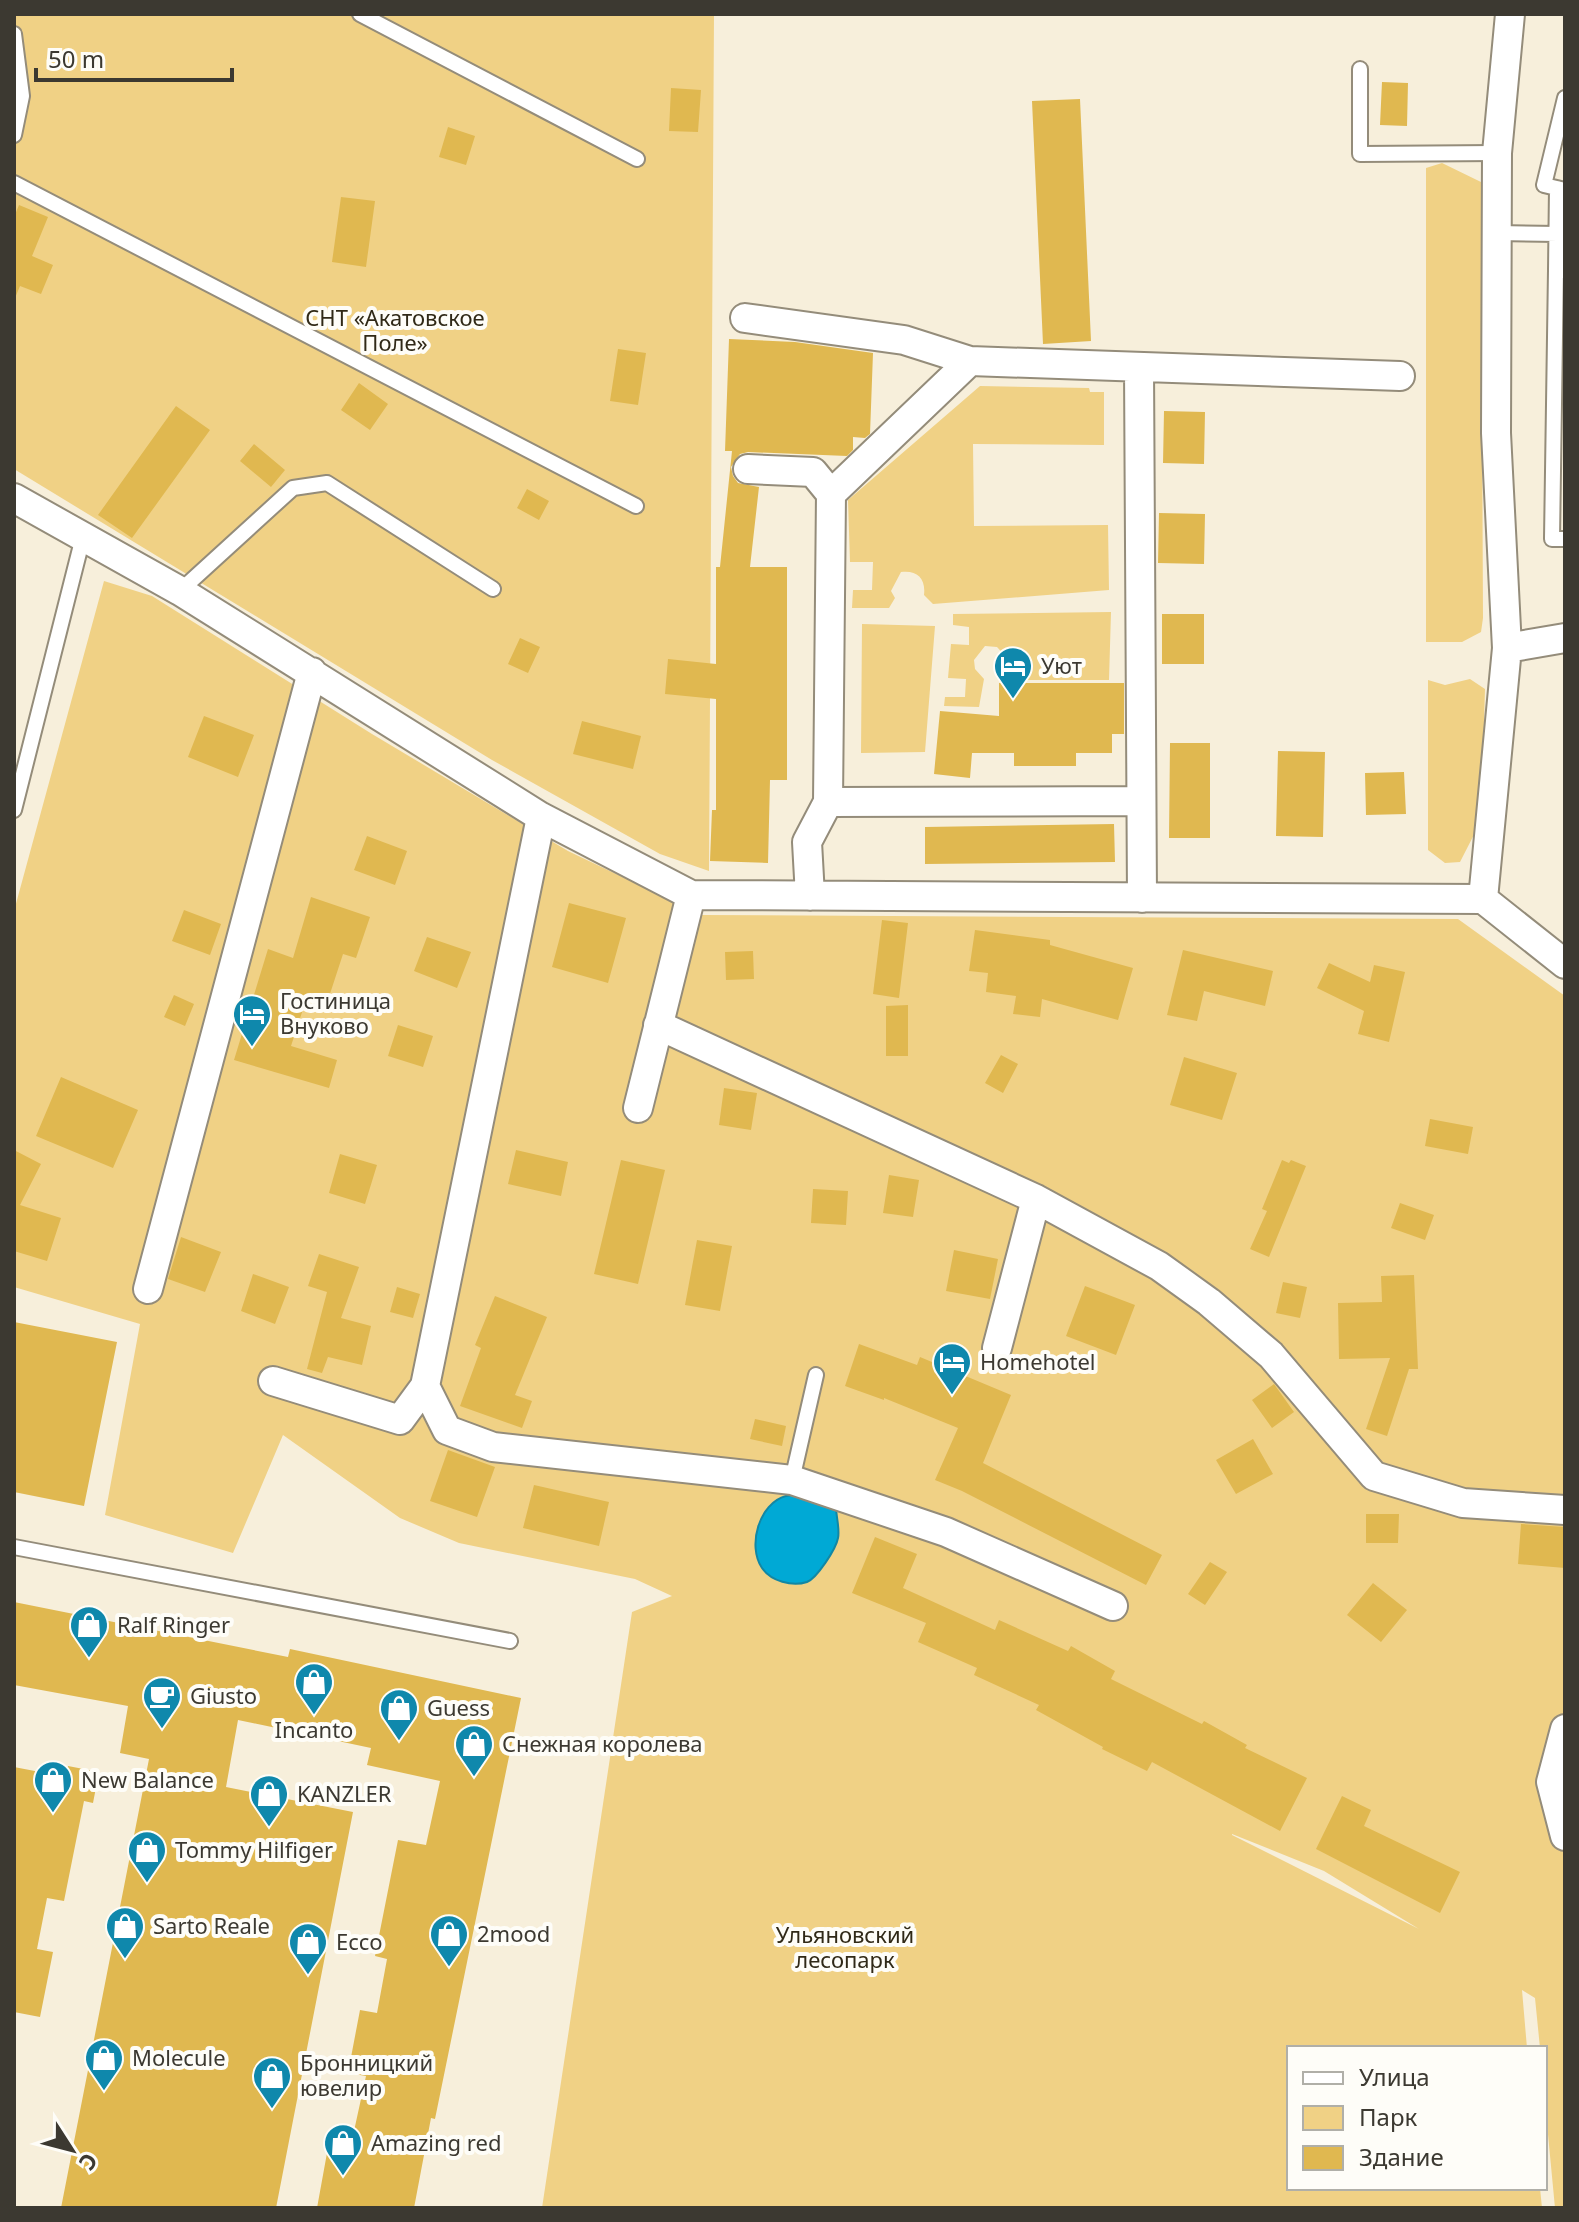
<svg xmlns="http://www.w3.org/2000/svg" width="1579" height="2222" font-family="'Noto Sans',sans-serif">
<style>
.green{fill:#f0d185;fill-rule:evenodd}
.water{fill:#00a9d5;stroke:#1287a4;stroke-width:2}
.building{fill:#e0b850}
.lines{fill:none;stroke-linecap:round;stroke-linejoin:round}
.lane-casing{stroke:#948c7a;stroke-width:18}
.street-casing{stroke:#948c7a;stroke-width:32}
.lane{stroke:#fff;stroke-width:14}
.street{stroke:#fff;stroke-width:28}
.labels{text-anchor:middle;stroke-width:8;stroke-linejoin:round;paint-order:stroke}
.park-label{font-size:22px;fill:#302917;stroke:#fefdf8}
.poi-label{font-size:22px;fill:#3c3931;stroke:#fefdf8;text-anchor:start}
</style>
<rect width="100%" height="100%" fill="#f7efdb"/>
<!-- green -->
<path class="green" d="M14 14H714L709 871 660 854 492 760 14 469Z
M1442 163 1481 182 1483 618 1481 632 1462 642H1426V168Z
M980 386 1089 388 1090 392H1104V445L973 444 974 526 1108 525 1109 590 933 604 924 595C926 578 917 570 901 572L891 591 895 598 889 608H852L853 590H872L873 562H850L848 500Z
M104 581 152 596 372 734 568 851 702 915 1458 919 1565 996V2208H1555L1545 2103V2048H1540L1535 1998 1522 1990 1527 2048H1289V2188H1540L1542 2208H542L632 1612 672 1596 635 1579 459 1543 400 1518 283 1435 233 1553 105 1515 140 1324 14 1287V911ZM1232 1834 1324 1871 1419 1929 1232 1835Z
M1111 612 1109 680H999L998 676 1006 670 1009 660 997 647 985 646 974 660 975 669 984 679 979 707 944 706 945 697H965L966 679 948 678 951 644 969 645V627L953 625V614Z
M862 624 935 626 925 752 861 753Z
M1470 679 1485 689 1481 821 1460 862 1445 863 1428 850V680L1445 685Z"/>
<!-- water -->
<path class="water" d="M811 1495 836 1507C836 1516 840 1529 838 1538 836 1549 817 1578 807 1582 792 1587 771 1581 762 1568 747 1546 759 1503 786 1496 794 1494 803 1495 811 1495Z"/>
<!-- building -->
<path class="building" d="M1382 82 1408 83 1407 126 1380 125Z
M671 88 701 90 698 132 669 131Z
M1080 99 1091 341 1043 344 1032 101Z
M448 127 475 136 466 165 439 157Z
M341 197 375 201 366 267 332 262Z
M19 205 48 217 32 256 53 265 41 294 20 286 15 298 14 217Z
M729 339 795 342 873 353 870 434 865 438 853 437V450L847 456 748 452 740 454 731 467 733 476 738 483 759 487 750 567H787V780H770L768 863 710 861 712 810H716V699L665 694 668 659 716 664V567H720L732 451H725Z
M618 349 646 353 638 405 610 401Z
M359 383 388 404 370 430 341 410Z
M176 406 210 430 132 538 98 515Z
M1164 411 1205 412 1204 464 1163 463Z
M254 444 285 470 271 487 240 461Z
M527 489 549 501 539 520 517 508Z
M1159 513 1205 514 1204 564 1158 563Z
M1162 614H1204V664H1162Z
M520 638 540 647 528 673 508 664Z
M999 683H1124V734H1112V753H1076V766H1014V753H972L970 778 934 774 940 711 999 716Z
M204 716 254 735 238 777 188 757Z
M582 721 641 736 633 769 573 754Z
M1170 743H1210V838H1169Z
M1278 751 1325 752 1323 837 1276 836Z
M1404 772 1406 814 1366 815 1365 773Z
M1114 824 1115 862 925 864V827Z
M367 836 407 851 395 885 354 870Z
M311 897 370 917 356 958 343 954 327 1003 307 997 291 1046 337 1060 329 1088 234 1060 268 949 293 958Z
M569 903 626 918 608 983 552 967Z
M184 910 221 924 210 955 172 941Z
M882 920 908 923 899 998 873 994Z
M975 930 1050 940V945L1133 968 1118 1020 1042 999 1040 1017 1013 1014 1016 996 986 992 988 973 969 971Z
M427 937 471 952 457 988 414 971Z
M1183 950 1273 971 1265 1006 1204 991 1197 1021 1167 1015Z
M753 951 754 979 726 980 725 952Z
M1329 963 1370 982 1374 965 1405 972 1389 1042 1358 1034 1364 1011 1317 988Z
M174 995 194 1004 185 1026 164 1017Z
M908 1005V1056H886V1006Z
M398 1025 433 1036 423 1067 388 1056Z
M1001 1055 1018 1064 1003 1093 985 1083Z
M1184 1057 1237 1073 1222 1120 1170 1105Z
M61 1077 138 1110 113 1168 36 1136Z
M724 1088 757 1093 751 1130 719 1125Z
M1430 1119 1473 1127 1468 1154 1425 1146Z
M14 1150 41 1164 20 1205 61 1218 47 1261 14 1251Z
M516 1150 568 1162 561 1196 508 1184Z
M340 1154 377 1165 365 1204 329 1193Z
M621 1160 665 1170 638 1284 594 1274Z
M1282 1160 1289 1163 1291 1160 1306 1166 1269 1257 1250 1249 1267 1211 1262 1209Z
M889 1175 919 1180 913 1217 883 1213Z
M813 1189 848 1191 846 1225 811 1223Z
M1400 1203 1434 1215 1425 1240 1391 1228Z
M181 1237 221 1252 205 1292 168 1279Z
M697 1240 732 1246 720 1311 685 1305Z
M954 1250 998 1259 990 1299 946 1291Z
M319 1254 359 1267 341 1318 371 1326 362 1365 328 1357 322 1373 307 1369 327 1292 308 1286Z
M253 1274 289 1287 275 1324 241 1311Z
M1414 1275 1418 1369H1409L1387 1436 1366 1429 1390 1358 1339 1359 1338 1303 1382 1302 1381 1276Z
M1283 1282 1307 1287 1300 1318 1276 1313Z
M1085 1286 1135 1305 1116 1355 1066 1336Z
M397 1287 420 1294 413 1318 390 1312Z
M495 1296 547 1317 515 1395 532 1401 522 1428 460 1406 481 1348 475 1345Z
M14 1322 117 1342 84 1506 14 1492Z
M859 1344 917 1365 920 1357 1011 1395 983 1463 1162 1555 1146 1585 962 1491 935 1480 958 1428 884 1398V1400L845 1386Z
M1274 1384 1294 1412 1272 1428 1252 1400Z
M755 1419 786 1426 782 1446 750 1439Z
M1253 1439 1273 1474 1236 1494 1216 1460Z
M448 1450 495 1467 477 1517 430 1501Z
M534 1485 609 1502 599 1546 523 1528Z
M1366 1514H1399L1398 1543H1366Z
M1521 1524 1565 1527V1568L1518 1564Z
M875 1537 917 1554 903 1588 995 1630 999 1620 1068 1651 1071 1646 1115 1671 1111 1679 1202 1724 1204 1721 1247 1745 1245 1748 1307 1778 1280 1831 1152 1762 1147 1771 1102 1749 1103 1747 1036 1710 1039 1705 974 1675 977 1668 918 1642 926 1623 852 1593Z
M1210 1562 1227 1572 1205 1605 1188 1594Z
M1373 1583 1407 1610 1381 1642 1347 1615Z
M14 1602 288 1657 290 1649 521 1698 435 2119 431 2118 414 2208H317L327 2153 344 2157 349 2130 354 2131 366 2076 348 2073 360 2010 377 2013 387 1959 375 1956 398 1840 426 1845 440 1781 367 1765 371 1748 238 1720 226 1787 353 1812 276 2208H61L149 1759 120 1753 128 1706 14 1685Z
M68 1766 99 1772 93 1803 84 1801 64 1901 47 1898 37 1949 53 1952 40 2017 14 2012V1767L66 1777Z
M1342 1796 1371 1810 1364 1826 1460 1872 1440 1913 1316 1849Z"/>
<g class="lines">
<!-- lane casing -->
<g class="lane-casing">
<path id="lane" d="M360 14 637 159
M14 34 22 96 14 135
M1360 69V154L1497 153
M1565 98 1544 185 1565 190
M14 183 636 506
M1557 188 1556 270 1565 271
M1496 233 1557 234
M1556 270 1552 539H1565
M180 591 293 488 327 483 493 589
M14 810 83 537
M792 1480 816 1375
M14 1547 510 1641"/>
</g>
<!-- street casing -->
<g class="street-casing">
<path id="street" d="M745 318 904 340 970 361 1400 376
M1139 367 1142 898
M748 469 813 472 831 494
M14 498 180 591 541 817 691 895 1483 899 1507 648 1496 433 1497 153 1510 14
M1507 648 1565 638
M828 802 831 494 970 361
M541 817 425 1386 447 1430 493 1447 792 1480 946 1532 1113 1606
M810 896 807 842 828 802 1141 801
M1483 899 1565 964
M658 1025 1036 1199 1159 1266 1209 1302 1271 1355 1374 1476 1463 1503 1565 1510
M638 1108 691 895
M148 1289 312 672
M997 1348 1036 1199
M273 1381 400 1420 425 1386
M1565 1729 1551 1782 1565 1836"/>
</g>
<!-- lane -->
<use href="#lane" class="lane"/>
<!-- street -->
<use href="#street" class="street"/>
</g>
<!-- icons -->
<defs>
<g id="hotel-pin" transform="scale(2)"><path d="M0 17L-7.5 6A9.5 9.5 0 1 1 7.5 6Z" fill="#0f88ac" stroke="#fefdf8"/><path d="M-6-4.5h1.5V1H6V5H4.5V3h-9V5H-6ZM-4 0a1.8 1.8 0 1 1 3.6 0ZM.5 0V-2.5h3Q6-2.5 6 0Z" fill="#fff"/></g>
<g id="shop-pin" transform="scale(2)"><path d="M0 17L-7.5 6A9.5 9.5 0 1 1 7.5 6Z" fill="#0f88ac" stroke="#fefdf8"/><path d="M-5-2.5h2.3a2.7 3.5 0 0 1 5.4 0H5L5.5 6h-11ZM-1.5-2.5h3a1.5 2.3 0 0 0-3 0Z" fill="#fff"/></g>
<g id="cafe-pin" transform="scale(2)"><path d="M0 17L-7.5 6A9.5 9.5 0 1 1 7.5 6Z" fill="#0f88ac" stroke="#fefdf8"/><path d="M-5.5-4.5H6V0H3Q3 3.5 0 3.5H-2.5Q-5.5 3.5-5.5 0ZM3-3.2v2h1.7v-2ZM-6 4.5H4V6H-6Z" fill="#fff"/></g>
</defs>
<g fill-rule="evenodd">
<use href="#hotel-pin" x="1013" y="666"/>
<use href="#hotel-pin" x="252" y="1014"/>
<use href="#hotel-pin" x="952" y="1362"/>
<use href="#shop-pin" x="89" y="1625"/>
<use href="#shop-pin" x="314" y="1682"/>
<use href="#cafe-pin" x="162" y="1696"/>
<use href="#shop-pin" x="399" y="1708"/>
<use href="#shop-pin" x="474" y="1744"/>
<use href="#shop-pin" x="53" y="1780"/>
<use href="#shop-pin" x="269" y="1794"/>
<use href="#shop-pin" x="147" y="1850"/>
<use href="#shop-pin" x="125" y="1926"/>
<use href="#shop-pin" x="449" y="1934"/>
<use href="#shop-pin" x="308" y="1942"/>
<use href="#shop-pin" x="104" y="2058"/>
<use href="#shop-pin" x="272" y="2076"/>
<use href="#shop-pin" x="343" y="2143"/>
</g>
<g class="labels">
<!-- park labels -->
<g class="park-label">
<text x="395" y="326">СНТ «Акатовское<tspan x="395" dy="25">Поле»</tspan></text>
<text x="845" y="1943">Ульяновский<tspan x="845" dy="25">лесопарк</tspan></text>
</g>
<!-- poi labels -->
<g class="poi-label">
<text x="1041" y="674">Уют</text>
<text x="280" y="1009">Гостиница<tspan x="280" dy="25">Внуково</tspan></text>
<text x="980" y="1370">Homehotel</text>
<text x="117" y="1633">Ralf Ringer</text>
<text x="190" y="1704">Giusto</text>
<text x="427" y="1716">Guess</text>
<text x="314" y="1738" text-anchor="middle">Incanto</text>
<text x="502" y="1752">Снежная королева</text>
<text x="81" y="1788">New Balance</text>
<text x="297" y="1802">KANZLER</text>
<text x="175" y="1858">Tommy Hilfiger</text>
<text x="153" y="1934">Sarto Reale</text>
<text x="477" y="1942">2mood</text>
<text x="336" y="1950">Ecco</text>
<text x="132" y="2066">Molecule</text>
<text x="300" y="2071">Бронницкий<tspan x="300" dy="25">ювелир</tspan></text>
<text x="371" y="2151">Amazing red</text>
</g>
</g>
<!-- border -->
<rect width="1579" height="2222" fill="none" stroke="#3c3931" stroke-width="32"/>
<!-- legend -->
<rect x="1287" y="2046" width="260" height="144" fill="#fefdf8" stroke="#b0afa8" stroke-width="2"/>
<rect x="1303" y="2072" width="40" height="12" fill="#ffffff" stroke="#b0afa8" stroke-width="2"/>
<text x="1359" y="2086" font-size="24" fill="#3c3931">Улица</text>
<rect x="1303" y="2106" width="40" height="24" fill="#f0d185" stroke="#b0afa8" stroke-width="2"/>
<text x="1359" y="2126" font-size="24" fill="#3c3931">Парк</text>
<rect x="1303" y="2146" width="40" height="24" fill="#e0b850" stroke="#b0afa8" stroke-width="2"/>
<text x="1359" y="2166" font-size="24" fill="#3c3931">Здание</text>
<!-- north arrow -->
<g transform="translate(72 2150) rotate(126)" stroke="#fefdf8" stroke-width="6" paint-order="stroke">
<path d="M0-6L14 30L0 20L-14 30Z" fill="#3c3931"/>
<text y="-12" font-size="22" font-weight="bold" text-anchor="middle" fill="#3c3931">С</text>
</g>
<!-- scale -->
<path d="M36 68v12h196v-12" fill="none" stroke="#3c3931" stroke-width="4"/>
<text x="48" y="68" font-size="24" fill="#3c3931" stroke="#fefdf8" stroke-width="6" paint-order="stroke">50 m</text>
</svg>
